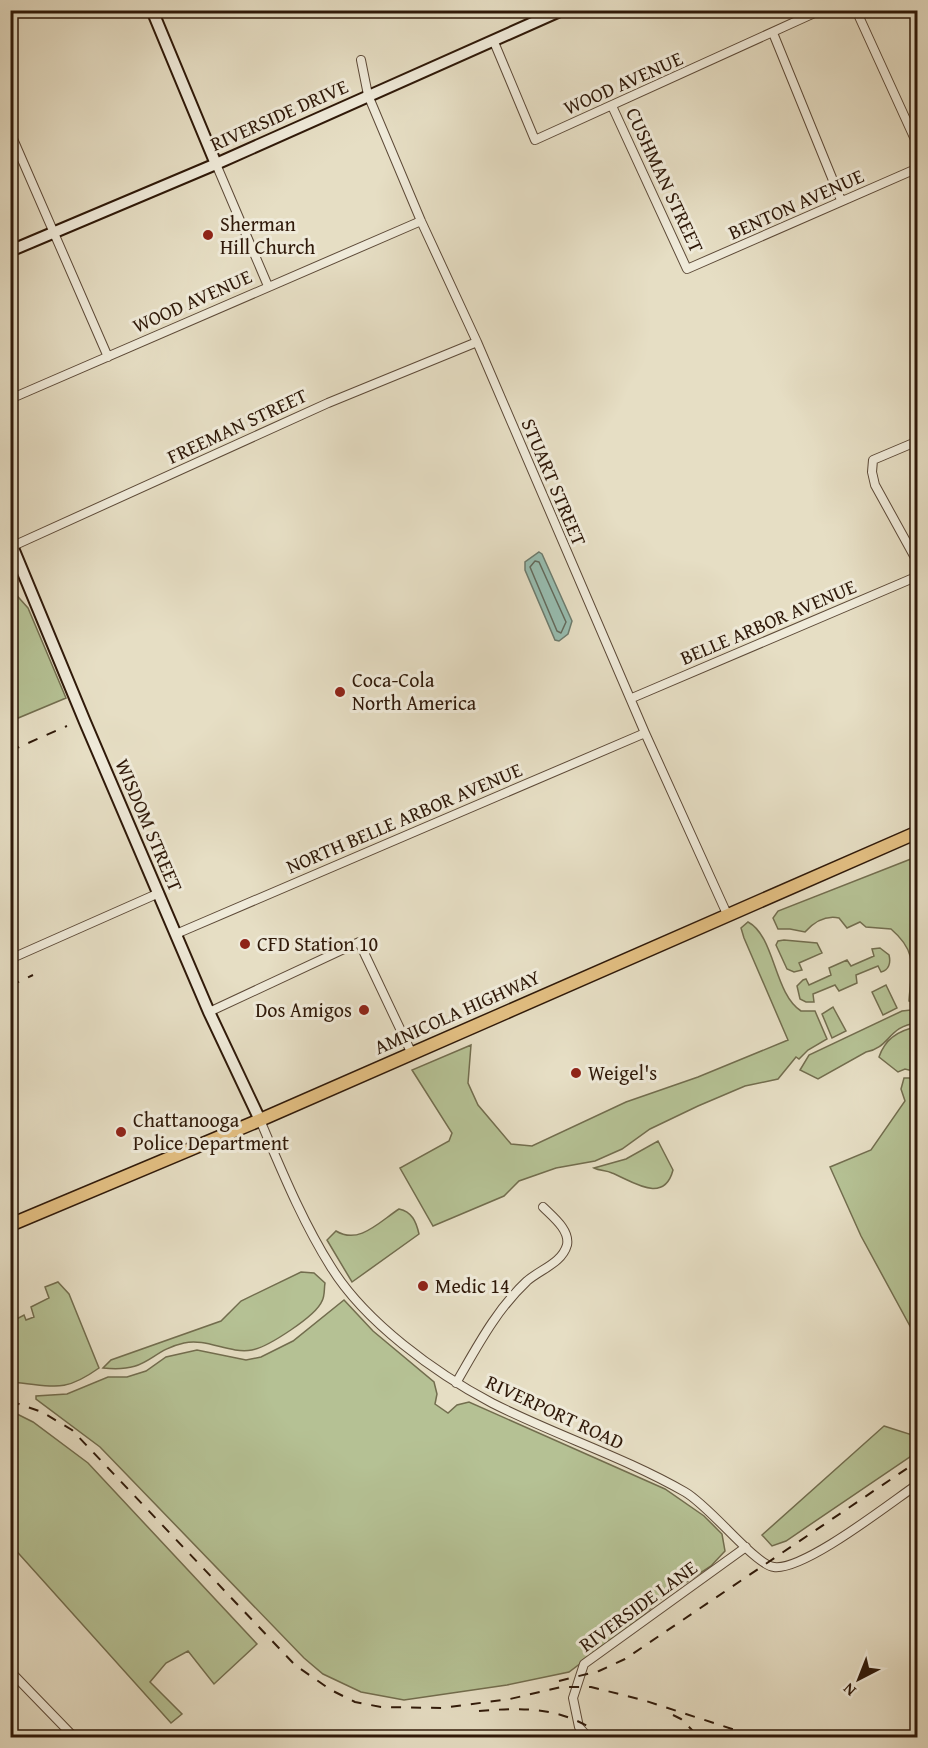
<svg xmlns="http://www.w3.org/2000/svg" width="928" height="1748" font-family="'Gentium Book Plus',serif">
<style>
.green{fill:#b5c194;stroke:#726d4e;stroke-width:1.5}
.water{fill:#97bcaf;stroke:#6d7b6d;stroke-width:1.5}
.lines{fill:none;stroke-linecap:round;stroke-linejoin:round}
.shore{stroke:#636a5c;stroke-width:1.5}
.street-casing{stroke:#5d4a38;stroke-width:10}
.secondary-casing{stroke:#2f1909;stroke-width:14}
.primary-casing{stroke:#2f1909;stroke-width:15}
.street{stroke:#efead9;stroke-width:8}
.secondary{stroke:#efead9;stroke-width:10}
.primary{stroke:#e3bf82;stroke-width:12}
.rail{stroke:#2f1909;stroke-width:2;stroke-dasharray:10 10;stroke-linecap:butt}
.poi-dot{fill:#8f2418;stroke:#efead9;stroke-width:2}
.labels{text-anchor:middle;stroke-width:6;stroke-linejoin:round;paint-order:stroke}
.street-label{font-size:20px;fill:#2f1909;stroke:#efead9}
.poi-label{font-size:20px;fill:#2f1909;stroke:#efead9;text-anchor:start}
</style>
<rect width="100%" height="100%" fill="#e6dec4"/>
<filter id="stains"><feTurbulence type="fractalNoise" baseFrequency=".00333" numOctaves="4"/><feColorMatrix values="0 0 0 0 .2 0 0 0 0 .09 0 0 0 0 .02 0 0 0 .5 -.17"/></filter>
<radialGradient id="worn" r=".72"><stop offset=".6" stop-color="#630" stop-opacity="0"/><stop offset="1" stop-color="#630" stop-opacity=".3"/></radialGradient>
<!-- green -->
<path class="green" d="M11 589 28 608 66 698 11 721Z
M916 857 911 889 917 896V1004L909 1001C911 969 919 953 891 929L866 927 860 922 847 928 839 918C825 915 814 922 805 932L790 929H778L773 918 778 911Z
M748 922C775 936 774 994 801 1011H815L827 1039 808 1050 799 1059 796 1057 778 1079 745 1086 698 1106 650 1129 622 1149 595 1161 556 1168 519 1181 504 1196 433 1226 400 1168 449 1141 452 1133 412 1070 471 1045 468 1083 478 1105 511 1144 532 1146 626 1102 698 1077 788 1040 744 938 741 928Z
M784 940 817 943 822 953 799 963 802 970 794 972 787 969 776 945 778 941Z
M880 948 889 955C891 963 889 970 881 972L878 966 856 975 857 983 839 991 835 985 813 994 814 1002H806L800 999 797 986 803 980 806 979 809 985 831 975 829 968 847 960 851 966 874 956 872 949Z
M886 985 897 1008 883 1015 872 992Z
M833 1007 846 1031 832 1038 822 1014Z
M911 1010 917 1011V1023C888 1026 890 1048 866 1052L818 1079 800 1070 809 1055 902 1011Z
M917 1027V1072L905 1069 898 1072 879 1057C885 1039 899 1030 917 1027Z
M904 1078H910L913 1085 917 1086V1339L861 1236 830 1167 871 1150 905 1101 901 1089Z
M658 1141 673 1170C664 1205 632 1181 612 1173 606 1170 600 1171 594 1168L626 1159Z
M399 1209C412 1212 416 1221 419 1234L352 1282 327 1240 336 1231C359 1245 379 1222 399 1209Z
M301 1272 314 1273 325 1283C324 1288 325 1296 322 1301 316 1316 268 1347 252 1350 229 1354 207 1338 184 1343 148 1351 150 1373 103 1368L111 1360 221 1321 241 1301Z
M58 1282 69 1294 99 1368C61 1395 52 1385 11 1382V1322L24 1315 26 1320 34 1317 31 1307 49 1298 45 1287Z
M344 1300 373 1331 434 1382 437 1394 435 1404 448 1413 457 1405 469 1402 665 1489 704 1516 722 1534 725 1551 711 1566 658 1601 642 1617 569 1672 507 1685 404 1700 361 1692 323 1674 304 1658 100 1447 36 1399V1396L67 1394 108 1377H127L146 1371 166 1357 197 1350 246 1360 261 1357 293 1341Z
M11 1411 33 1422 88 1463 257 1644 214 1684 188 1651 166 1663 150 1682 182 1714 171 1723 11 1545Z
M884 1426 912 1435 917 1431V1452L786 1541 772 1546 762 1535Z"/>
<!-- water -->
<path class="water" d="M539 552 542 554 572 621 568 634 559 641 555 640 525 570V562Z"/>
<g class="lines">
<!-- shore -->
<path class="shore" d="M535 561 539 562 566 622 561 633 557 631 530 567Z"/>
<!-- street casing -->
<g class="street-casing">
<path id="street" d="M856 10 918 146
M773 33 841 200
M494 42 535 140 821 10
M361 60 368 95 421 221 477 342 645 733 727 914
M612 106 687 269 918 168
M10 132 108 357
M216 164 268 286
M10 399 421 221
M918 441 873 460 872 472 875 485 918 563
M13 546 328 403 477 342
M632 698 918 576
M176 934 645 733
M10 959 159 893
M209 1012 359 942 412 1054
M260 1120C281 1169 302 1221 331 1267 365 1322 435 1373 492 1403 555 1435 624 1457 685 1492 711 1507 755 1565 774 1567 804 1571 890 1503 918 1484
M456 1383C477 1347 496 1310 527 1281 541 1269 562 1263 567 1245 570 1230 553 1217 543 1207
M10 1671 75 1738
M589 1738 579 1727 573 1698 584 1664 746 1547"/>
</g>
<!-- secondary casing -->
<g class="secondary-casing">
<path id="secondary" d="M152 10 216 164
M10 251 216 164 562 10
M10 541 85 722 209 1012 260 1120"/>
</g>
<!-- primary casing -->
<g class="primary-casing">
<path id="primary" d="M10 1225 260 1120 918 832"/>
</g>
<!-- street -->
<use href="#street" class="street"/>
<!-- secondary -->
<use href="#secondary" class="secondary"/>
<!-- primary -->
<use href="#primary" class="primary"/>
<!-- rail -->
<path class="rail" d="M10 751 67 726
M10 986 33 975
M10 1401 42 1412 72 1430 295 1665 331 1690 355 1702 381 1707 442 1708 510 1699 561 1687H591L643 1700 760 1738
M559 1681 599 1671 625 1659 918 1461
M479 1711C528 1707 565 1707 605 1738
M673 1715 681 1719 700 1738"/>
</g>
<!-- markers -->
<g class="poi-dot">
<circle cx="208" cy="235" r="6"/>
<circle cx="340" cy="692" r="6"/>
<circle cx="245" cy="944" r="6"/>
<circle cx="364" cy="1010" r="6"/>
<circle cx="576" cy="1073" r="6"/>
<circle cx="121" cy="1132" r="6"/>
<circle cx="423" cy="1286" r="6"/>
</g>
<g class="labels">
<!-- street labels -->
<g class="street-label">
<text transform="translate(623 83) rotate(-24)" y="7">WOOD AVENUE</text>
<text transform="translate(279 115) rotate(-24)" y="7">RIVERSIDE DRIVE</text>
<text transform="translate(665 180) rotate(65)" y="7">CUSHMAN STREET</text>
<text transform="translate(796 204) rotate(-24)" y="7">BENTON AVENUE</text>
<text transform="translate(192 301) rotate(-24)" y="7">WOOD AVENUE</text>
<text transform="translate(237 426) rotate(-25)" y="7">FREEMAN STREET</text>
<text transform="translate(554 482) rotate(67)" y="7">STUART STREET</text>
<text transform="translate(768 622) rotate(-23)" y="7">BELLE ARBOR AVENUE</text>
<text transform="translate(404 818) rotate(-23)" y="7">NORTH BELLE ARBOR AVENUE</text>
<text transform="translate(149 825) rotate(67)" y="7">WISDOM STREET</text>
<text transform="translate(457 1012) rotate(-24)" y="7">AMNICOLA HIGHWAY</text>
<text transform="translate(555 1412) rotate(25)" y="7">RIVERPORT ROAD</text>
<text transform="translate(638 1606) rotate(-36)" y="7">RIVERSIDE LANE</text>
</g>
<!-- poi labels -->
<g class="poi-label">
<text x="220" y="231">Sherman<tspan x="220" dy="23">Hill Church</tspan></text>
<text x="352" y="687">Coca-Cola<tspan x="352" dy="23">North America</tspan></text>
<text x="257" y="951">CFD Station 10</text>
<text x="352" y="1017" text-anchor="end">Dos Amigos</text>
<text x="588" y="1080">Weigel's</text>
<text x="133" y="1127">Chattanooga<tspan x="133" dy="23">Police Department</tspan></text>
<text x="435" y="1293">Medic 14</text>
</g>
</g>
<!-- margin -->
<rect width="928" height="1748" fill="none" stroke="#e6dec4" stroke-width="36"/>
<rect x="12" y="12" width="904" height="1724" fill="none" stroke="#2f1909" stroke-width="3"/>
<rect x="18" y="18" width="892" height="1712" fill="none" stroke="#2f1909" stroke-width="1.5"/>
<!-- north arrow -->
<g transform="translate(859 1679) rotate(222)" stroke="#efead9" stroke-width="4.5" paint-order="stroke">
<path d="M0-4.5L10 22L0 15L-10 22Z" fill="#2f1909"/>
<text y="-9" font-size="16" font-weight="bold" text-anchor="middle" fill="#2f1909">N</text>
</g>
<rect width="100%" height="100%" filter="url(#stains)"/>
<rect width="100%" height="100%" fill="url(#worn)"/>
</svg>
